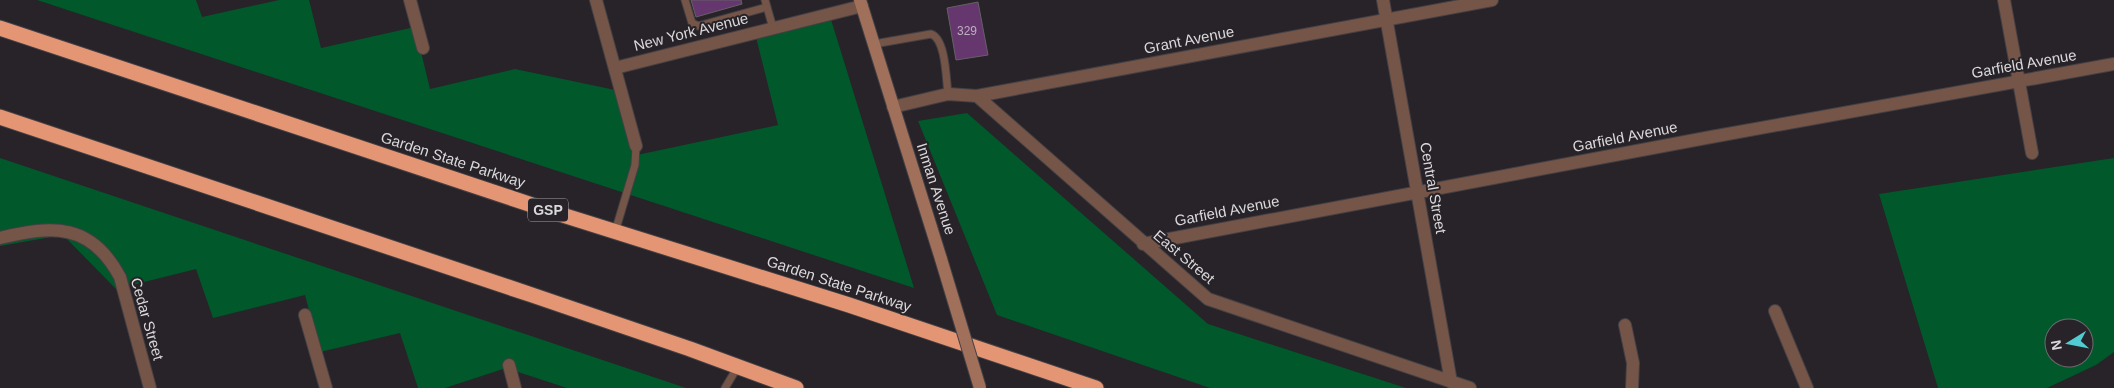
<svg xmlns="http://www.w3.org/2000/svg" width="2114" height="388" font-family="Helvetica,sans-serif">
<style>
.forest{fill:#01582b;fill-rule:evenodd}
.building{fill:#66376f;stroke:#656066}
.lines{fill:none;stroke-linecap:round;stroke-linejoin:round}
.service-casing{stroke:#444045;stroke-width:9}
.minor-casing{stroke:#444045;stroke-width:14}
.secondary-casing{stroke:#444045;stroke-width:14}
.motorway-casing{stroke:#444045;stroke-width:17}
.service{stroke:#755547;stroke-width:7}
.minor{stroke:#755547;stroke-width:12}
.secondary{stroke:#a1705a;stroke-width:12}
.motorway{stroke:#e49674;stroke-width:15}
.secondary-bridge-casing{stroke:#444045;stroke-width:14;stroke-linecap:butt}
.secondary-bridge{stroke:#a1705a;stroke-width:12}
.labels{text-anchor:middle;stroke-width:4;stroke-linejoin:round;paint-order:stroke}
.number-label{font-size:12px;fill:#bdb0c0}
.shield{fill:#272328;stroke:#a4a2a5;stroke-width:1}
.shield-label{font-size:14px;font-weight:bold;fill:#dad8db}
.street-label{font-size:15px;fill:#dad8db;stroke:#272328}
</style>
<rect width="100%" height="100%" fill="#272328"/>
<!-- forest -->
<path class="forest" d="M37 0H196L202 17 279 0H309L321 48 415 27 430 89 515 69 620 91 637 155 778 125 755 33 829 13 914 288Z
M967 113 1208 324 1406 388H1210L997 315 918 121Z
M0 158 686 388H567L506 368 445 388H418L400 333 320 352 305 295 213 318 196 269 116 289 63 235 0 246Z
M2114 158V352L2096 365 2047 388H1938L1879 194ZM2054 328H2084V358H2054Z"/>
<!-- building -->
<path class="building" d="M691 0H741L742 4 696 17Z
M978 2 988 55 956 60 947 8Z"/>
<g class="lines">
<!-- service casing -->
<g class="service-casing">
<path id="service" d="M685 0 692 23 698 26 767 7
M765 0 773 28
M874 44 931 34C946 39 946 79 948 94
M615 232 635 165 636 146
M725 388 737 368"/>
</g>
<!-- minor casing -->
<g class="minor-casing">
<path id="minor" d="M410 0 423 48
M596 0 636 146
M1383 0 1451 382
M2004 0 2032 153
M615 68 862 6
M977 96 1208 299 1470 388
M893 107 948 94 977 96 1492 0
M0 238C53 225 91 223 120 277L150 388
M1143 244 1711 137 2114 64
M1775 311 1807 388
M305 315 326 388
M1625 325 1633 363 1632 388
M509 365 515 388"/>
</g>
<!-- secondary casing -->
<g class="secondary-casing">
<path id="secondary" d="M860 0 941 259"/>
</g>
<!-- motorway casing -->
<g class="motorway-casing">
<path id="motorway" d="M0 28 553 212 849 305 1096 388
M0 117 532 295 690 349 796 388"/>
</g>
<!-- service -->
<use href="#service" class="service"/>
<!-- minor -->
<use href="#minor" class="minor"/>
<!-- secondary -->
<use href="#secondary" class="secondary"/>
<!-- motorway -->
<use href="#motorway" class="motorway"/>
<!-- secondary-bridge casing -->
<g class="secondary-bridge-casing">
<path id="secondary-bridge" d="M941 259 980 388"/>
</g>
<!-- secondary-bridge -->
<use href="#secondary-bridge" class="secondary-bridge"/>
</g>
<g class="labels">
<!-- number labels -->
<g class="number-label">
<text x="967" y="35">329</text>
</g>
<!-- shield labels -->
<rect class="shield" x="528" y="198.5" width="40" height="23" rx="4"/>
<g class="shield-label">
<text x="548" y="215">GSP</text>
</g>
<!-- street labels -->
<g class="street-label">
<text transform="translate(691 32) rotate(-14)" y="5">New York Avenue</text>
<text transform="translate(1189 40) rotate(-11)" y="5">Grant Avenue</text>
<text transform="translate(2024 64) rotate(-10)" y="5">Garfield Avenue</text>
<text transform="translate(1625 137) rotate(-11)" y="5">Garfield Avenue</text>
<text transform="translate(453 160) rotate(18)" y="5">Garden State Parkway</text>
<text transform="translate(1433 188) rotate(80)" y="5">Central Street</text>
<text transform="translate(936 189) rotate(72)" y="5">Inman Avenue</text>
<text transform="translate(1227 211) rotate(-11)" y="5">Garfield Avenue</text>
<text transform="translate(1184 257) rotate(40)" y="5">East Street</text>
<text transform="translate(839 284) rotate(18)" y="5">Garden State Parkway</text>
<text transform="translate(147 319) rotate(74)" y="5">Cedar Street</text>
</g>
</g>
<!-- north arrow -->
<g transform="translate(2069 343) rotate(260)"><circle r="24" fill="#272328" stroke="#6f6b70"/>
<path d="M0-4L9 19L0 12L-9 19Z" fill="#51ccd3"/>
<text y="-8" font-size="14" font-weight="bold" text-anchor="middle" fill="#dad8db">N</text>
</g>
</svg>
